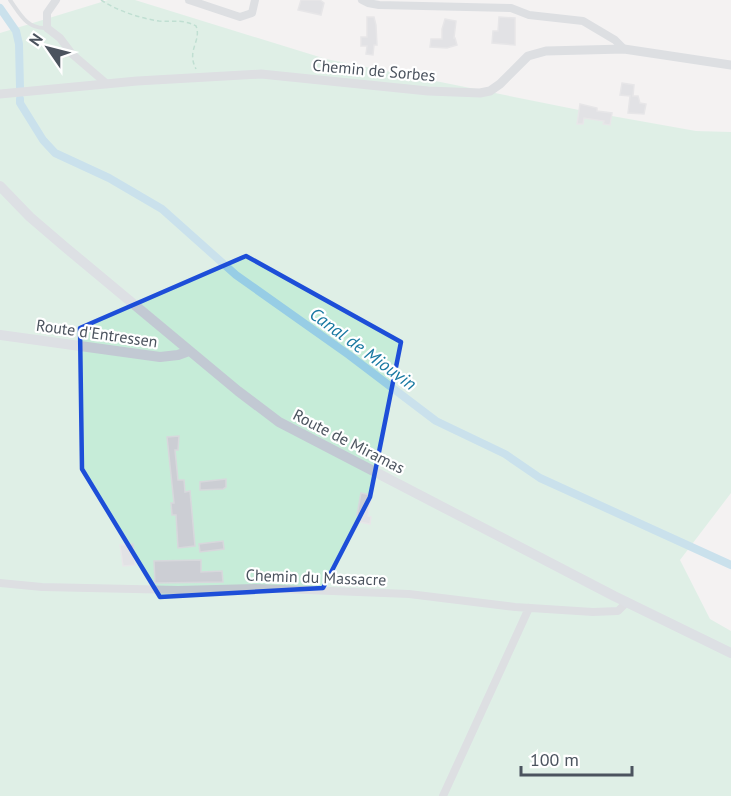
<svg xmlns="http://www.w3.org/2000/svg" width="731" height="796" font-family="'PT Sans',sans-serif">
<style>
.green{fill:#c6ecd8}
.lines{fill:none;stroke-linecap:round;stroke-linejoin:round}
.canal{stroke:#97cde5;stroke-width:8}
.building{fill:#ccced4;stroke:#d7d8dc;stroke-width:1.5}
.path{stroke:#81c7ab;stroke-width:1.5;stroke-dasharray:4.5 3;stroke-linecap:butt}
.service{stroke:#c1c8cf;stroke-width:4}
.minor{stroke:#c1c8cf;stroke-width:8}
.tertiary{stroke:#c1c8cf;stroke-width:9}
.secondary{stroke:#c2c9d3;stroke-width:10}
.marked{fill:none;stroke:#1d4ed8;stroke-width:4.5;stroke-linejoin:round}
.labels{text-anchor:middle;stroke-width:4.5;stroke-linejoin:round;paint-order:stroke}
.street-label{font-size:16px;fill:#4b535e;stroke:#fff}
.water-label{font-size:18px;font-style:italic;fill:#1a79a2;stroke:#fff}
</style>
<rect width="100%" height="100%" fill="#f4f2f2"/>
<!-- green -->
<path class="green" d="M108 0H135L326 59 584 111 696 131 731 132V493L680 560 710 619 731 631V796H0V33Z"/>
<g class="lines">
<!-- canal -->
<path class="canal" d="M0 8 16 31 19 44 20 88
M20 99V103L43 140 55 153 109 178 162 209 236 275 349 355 436 421 505 454 540 478 731 565"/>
</g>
<!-- building -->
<path class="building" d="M301 0H320L324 3 321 15 298 10Z
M367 17H374L376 25 377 45H374L373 55 366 54 367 46H361V37H367Z
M499 17 515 18V45L492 43 493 31H498Z
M445 19 456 21 454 38H455L457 45 447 48 430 47 431 39H442V29Z
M622 83 634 85 633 96H638L640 103 646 104 644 114 628 113 630 96 620 95Z
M580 104 597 108V111L612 113 610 125 603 124 604 121 584 118 583 124H577Z
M179 436 178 450H175L178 480H184L185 492 190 491 195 546 178 548 176 515H172L171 503H174L167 437Z
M226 479V487L223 489 200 490V482Z
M361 493 371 495 368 516 371 517 370 524 359 522 360 515H357Z
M223 541 224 549 200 552 199 544Z
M133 544 135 565 123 566 120 545Z
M201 560V572L222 571 223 582 155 583 154 561Z"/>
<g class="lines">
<!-- path -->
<path class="path" d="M101 0C118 11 139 18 159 21 173 22 183 19 196 26 202 41 186 50 196 69"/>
<!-- service -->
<path class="service" d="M10 0C20 14 27 29 46 28"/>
<!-- minor -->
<path class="minor" d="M56 0 47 13V28L60 38 72 54 107 84
M189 0 240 17 252 13 255 0
M362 0 368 3 379 5 511 8 529 15 583 21 615 40 624 49
M0 583 42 587 178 590 255 588 409 594 515 607 593 612 618 611 627 602
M443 796 529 608"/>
<!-- tertiary -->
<path class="tertiary" d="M0 94 137 81 261 74 428 91 480 93 490 91 500 84 528 56 546 51 624 49 731 65"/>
<!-- secondary -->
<path class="secondary" d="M0 186 30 217 65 247 238 391 279 422 614 596 731 653
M0 335 160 357 178 355 189 351"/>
</g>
<!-- marked area -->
<path d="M0 0H731V796H0ZM246 256 401 342 370 497 323 588 160 597 82 469 80 328Z" fill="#f4f2f2" fill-opacity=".55" fill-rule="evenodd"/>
<path class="marked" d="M246 256 401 342 370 497 323 588 160 597 82 469 80 328Z"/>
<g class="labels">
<!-- street labels -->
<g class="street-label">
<text transform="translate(374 70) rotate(5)" y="6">Chemin de Sorbes</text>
<text transform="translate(97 333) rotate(8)" y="6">Route d'Entressen</text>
<text transform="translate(349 441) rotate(27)" y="6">Route de Miramas</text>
<text transform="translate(316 577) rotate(2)" y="6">Chemin du Massacre</text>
</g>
<!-- water labels -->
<g class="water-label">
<text transform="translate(363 349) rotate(36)" y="6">Canal de Miouvin</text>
</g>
</g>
<!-- north arrow -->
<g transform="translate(48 48) rotate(305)" stroke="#ffffff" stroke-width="4.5" paint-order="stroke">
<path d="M0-4.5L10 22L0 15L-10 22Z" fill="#4b535e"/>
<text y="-9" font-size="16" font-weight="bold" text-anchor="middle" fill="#4b535e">N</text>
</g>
<!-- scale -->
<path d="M521 766v9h111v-9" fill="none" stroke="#4b535e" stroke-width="3"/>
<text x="530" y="766" font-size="18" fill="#4b535e" stroke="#ffffff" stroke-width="4.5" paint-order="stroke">100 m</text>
</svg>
